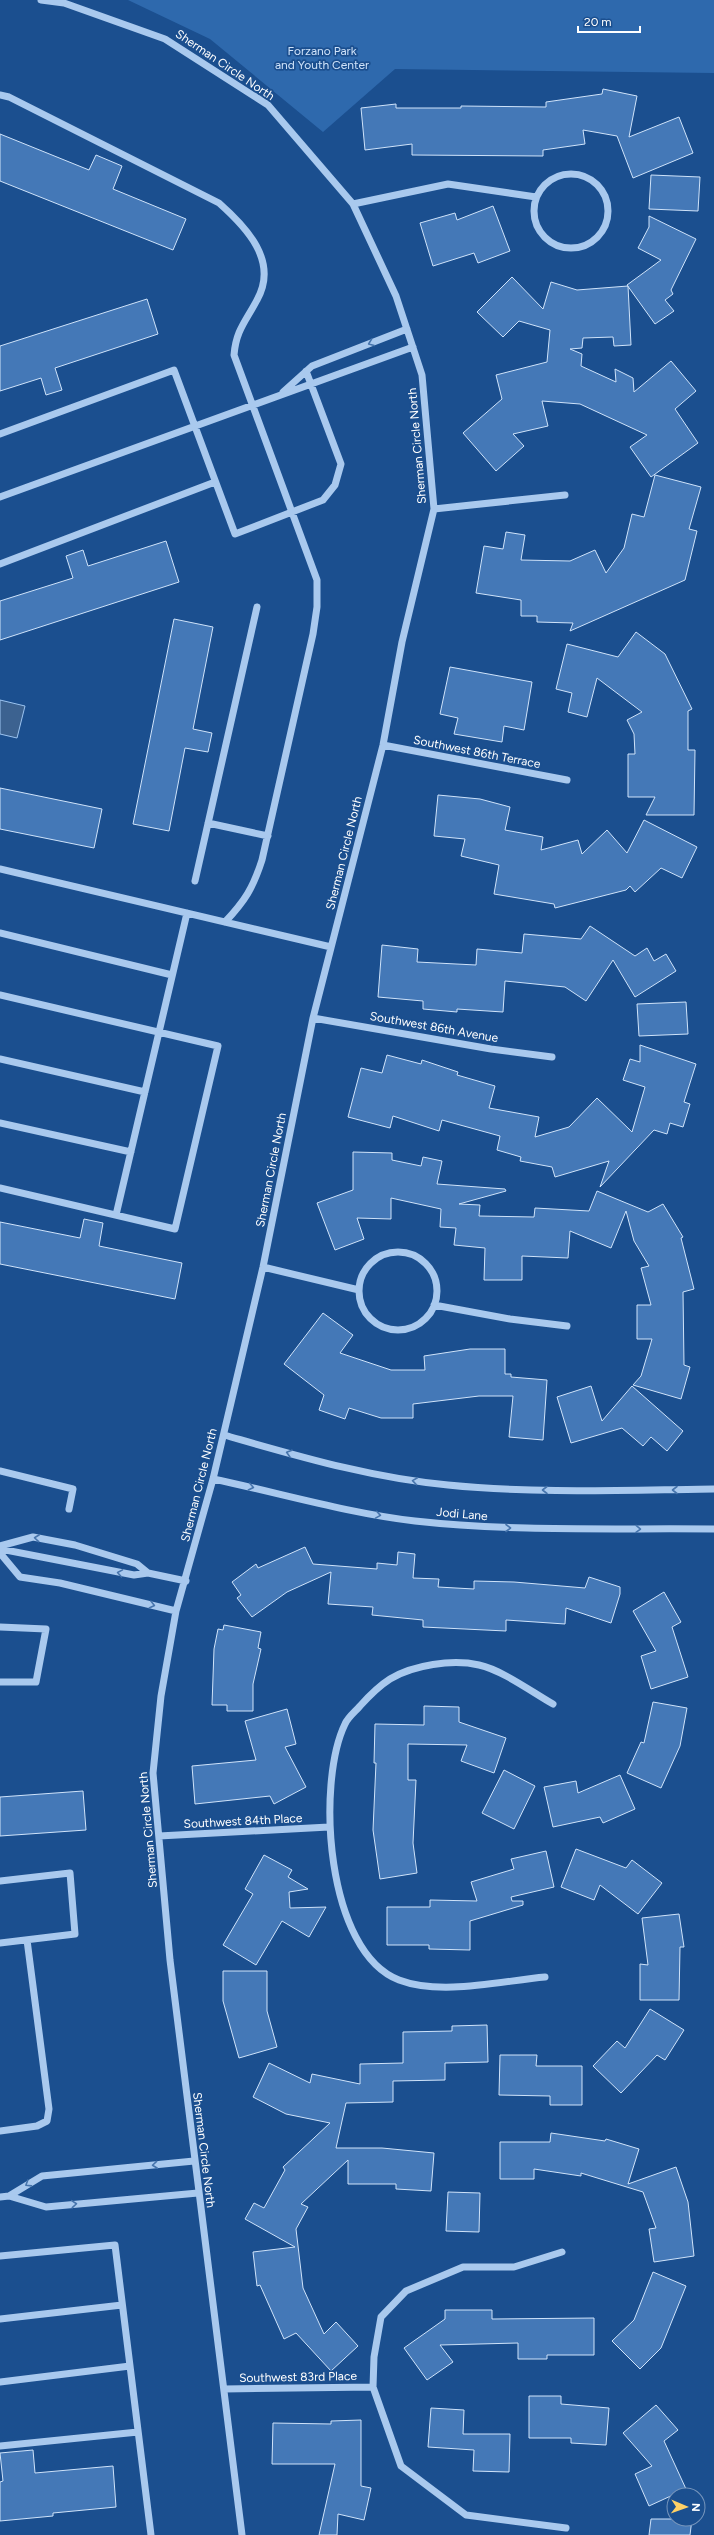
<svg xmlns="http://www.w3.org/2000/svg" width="714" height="2535" font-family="Figtree,sans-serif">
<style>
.green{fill:#2e69ad}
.water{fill:#3c6290;stroke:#9cc4f0}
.building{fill:#4478b7;stroke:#cfe3fa}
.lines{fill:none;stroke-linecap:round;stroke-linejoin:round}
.minor{stroke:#a9c9ee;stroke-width:7}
.oneway{stroke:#4674ac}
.labels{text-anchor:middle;stroke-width:3.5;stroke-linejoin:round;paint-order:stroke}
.park-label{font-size:12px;fill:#cfe3fa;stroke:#1b4f8f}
.street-label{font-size:12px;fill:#fff;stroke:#1b4f8f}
</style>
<rect width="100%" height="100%" fill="#1b4f8f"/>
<!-- green -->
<path class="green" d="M128 0H714V73L395 69 323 132 210 39Z"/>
<!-- water -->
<path class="water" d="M0 700 25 706 17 738 0 734Z"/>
<!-- building -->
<path class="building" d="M603 89 637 96 629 137 679 117 693 153 633 178 617 136 583 130 585 144 543 150V156L412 155V144L365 150 361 108 396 104V108H461V106L546 107V102L602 94Z
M0 134 89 170 96 155 122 166 113 189 186 219 173 250 0 181Z
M651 175 700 177 698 211 649 209Z
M493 206 510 251 478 263 474 253 433 266 420 223 455 213 457 220Z
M649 216 696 239 671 290 673 294 665 300 674 311 655 324 627 285 661 260 638 248 649 227Z
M512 277 543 309 551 282 577 290 628 286 631 345 614 346 613 337 583 338 582 348 570 349 582 354 581 366 616 382 615 369 633 378 634 392 671 361 696 391 675 409 698 443 651 477 630 447 647 435 580 404 542 401 548 426 513 434 524 446 496 471 463 433 502 399 496 375 547 362 550 330 519 321 503 337 477 312Z
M147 299 158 334 55 368 62 390 46 395 41 378 0 391V346Z
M655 475 701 487 689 529 697 531 685 580 570 631 573 623 537 622V616H521V600L476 593 484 546 503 549 506 532 525 535 521 560 570 561 595 550 606 573 624 548 632 514 644 517Z
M166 541 179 582 0 640V601L73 578 66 556 83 550 88 566Z
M174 619 213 627 193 729 212 733 208 752 185 748 169 831 133 824Z
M636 632 665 654 692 709 688 711V750H695L694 815H646L655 797H628V754H635L634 734 627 720 642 712 597 678 587 717 568 712 572 693 556 689 567 644 618 657Z
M450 667 532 682 524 730 504 726 502 742 454 734 458 718 440 714Z
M0 788 102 809 94 848 0 829Z
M438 795 480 799 510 807 505 830 543 837 541 850 578 840 582 854 607 830 627 853 644 820 697 847 682 878 661 868 635 892 630 886 626 890 555 908 554 904 494 894 499 865 461 856 465 839 434 836Z
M590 926 635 956 647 948 654 961 666 954 676 971 635 997 613 960 586 1001 565 987 505 981 503 1012 457 1009V1012L423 1009V1001L378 997 382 945 418 949 417 962 476 965 477 949 522 953 524 934 581 939Z
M686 1002 688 1034 639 1036 637 1004Z
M640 1045 696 1064 684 1102 690 1104 683 1127 670 1123 667 1134 654 1130 600 1187 609 1161 555 1177 552 1167 520 1161 521 1157 497 1150 500 1136 442 1120 439 1131 393 1116 390 1128 348 1117 361 1068 382 1073 387 1055 421 1064 422 1060 458 1072 457 1075 495 1086 489 1108 539 1117 535 1137 569 1127 597 1098 632 1132 645 1087 623 1080 630 1059 640 1062Z
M353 1152 392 1153V1160L421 1166 423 1157 442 1161 437 1184 505 1189 506 1191 459 1204 480 1205 479 1216 534 1217 535 1208 589 1211 597 1191 648 1212 663 1204 683 1237 681 1238 694 1289 683 1292 684 1365 690 1367 681 1399 633 1385 641 1376 652 1339H637V1305H651L641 1268 649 1266 634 1241 626 1211 611 1248 570 1231 568 1258 522 1256V1280H484L485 1248 454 1245 456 1228 440 1227 441 1209 391 1198V1219L357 1218 364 1239 335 1250 317 1203 353 1190Z
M84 1219 103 1223 99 1246 182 1263 175 1299 0 1264V1222L80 1238Z
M323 1313 353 1335 340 1353 391 1370H425L424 1356 470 1349H505V1374H511V1377L547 1380 543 1440 509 1437 513 1396H479L413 1404V1418H381L349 1408 345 1419 319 1410 324 1395 284 1364Z
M591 1386 602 1421 632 1386 683 1431 667 1451 651 1437 643 1446 622 1428 571 1443 557 1397Z
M305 1547 313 1564 377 1569V1563L397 1565 398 1552 415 1554 413 1578 439 1579 438 1587 474 1589V1581L514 1582 585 1588 589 1577 620 1587V1594L611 1623 566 1608 565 1624 506 1620V1631L423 1627V1620L372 1615 373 1607 328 1604 331 1572 287 1592 252 1617 237 1598 241 1595 232 1582 256 1564 258 1568Z
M664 1592 681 1622 672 1627 688 1677 651 1689 641 1656 656 1651 633 1611Z
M224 1625 261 1632 258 1648 261 1649 253 1684V1711H227V1705H212L214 1649 218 1629 223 1630Z
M653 1702 687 1708 680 1746 661 1788 627 1773 641 1742 644 1743Z
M424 1706 459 1707V1722L506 1738 494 1773 461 1761 467 1745 408 1744V1780H416L413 1843 417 1873 380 1879 373 1830 376 1763H374L375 1724 424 1725Z
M287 1709 296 1744 285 1747 306 1787 274 1804 270 1796 195 1804 192 1766 256 1760 245 1721Z
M504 1770 535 1786 514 1829 482 1813Z
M620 1775 635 1809 603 1823 600 1817 553 1827 544 1787 576 1781 578 1793Z
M83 1791 86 1830 0 1836V1797Z
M576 1849 626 1868 632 1860 662 1883 638 1914 600 1885 594 1900 561 1887Z
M546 1851 554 1887 511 1897 512 1901H523V1905L470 1921V1950L429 1949V1945H387V1907H430V1900L477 1901 471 1882 514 1869 511 1859Z
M264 1855 292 1870 288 1877 308 1889 289 1892 290 1908 326 1907 309 1937 282 1921 256 1965 223 1945 253 1894 245 1889Z
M679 1914 684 1947H680L679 2000H640V1964L648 1965 642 1918Z
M223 1971H267V2011L277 2047 239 2058 223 2001Z
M650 2009 684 2030 665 2060 657 2055 621 2093 593 2066 617 2041 625 2048Z
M487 2025 488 2062 445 2063V2080L393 2081V2102L346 2103 336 2148H382L434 2153 431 2191 396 2189V2184H348V2160L301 2204 308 2207 296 2229 303 2288 324 2334 336 2322 358 2346 331 2371 296 2333 284 2339 260 2285 257 2286 253 2252 295 2247 245 2219 254 2203 264 2208 285 2170 283 2167 330 2123 286 2114 253 2097 269 2063 310 2083 312 2074 360 2084V2064L403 2063V2032L452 2031V2026Z
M500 2055H537L536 2066H582V2105H550V2096L499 2095Z
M551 2133 605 2141 606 2139 639 2149 628 2184 676 2167 688 2202 694 2256 654 2262 649 2229 656 2228 643 2192 581 2173V2176L534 2169V2179H500V2142H550Z
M448 2192 480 2193 479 2232 446 2231Z
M653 2272 686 2286 661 2348 640 2369 612 2341 634 2320Z
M445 2310H492V2319L594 2318V2355H547V2359H518V2343L440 2345 453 2362 427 2380 404 2348 445 2319Z
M529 2396H561V2404L609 2408 606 2445 571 2443V2438H529Z
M656 2405 678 2430 664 2441 686 2489 649 2506 635 2474 652 2466 623 2433Z
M431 2408 464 2410 463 2434H510L509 2472 473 2471 474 2450 428 2447Z
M361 2420V2486L371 2488 364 2520 338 2514 337 2535H319L335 2464H272L273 2423 331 2424V2421Z
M33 2450 35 2473 113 2466 116 2507 53 2513V2516L0 2521V2482L3 2481 0 2453Z
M651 2519H692L690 2535H649Z"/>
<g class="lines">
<!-- minor -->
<path class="minor" d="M41 0 64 3 165 39 268 105 353 204 396 296 422 375 434 509 402 642 383 745 313 1018 263 1267 213 1479 176 1611 161 1696 153 1773 170 1960 242 2535
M0 95 9 97 219 203C246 227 279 261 257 300 246 321 236 330 234 355L317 580V607L313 634 262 860C253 888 245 901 225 922
M534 211a37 37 0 1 1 74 0a37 37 0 1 1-74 0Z
M353 204 448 184 536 197
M283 392 312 366 407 329
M0 434 174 370 235 534 323 500 335 485 341 464 306 371
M0 497 413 347
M434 509 565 495
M0 564 215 482
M383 745 567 780
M208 823 268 836
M0 869 331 947
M195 881 257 607
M0 933 172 975
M0 995 218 1046 175 1229 0 1188
M313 1018 491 1049 552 1057
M0 1059 145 1092
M0 1123 131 1152
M116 1215 187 913
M359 1291a39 39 0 1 1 78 0a39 39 0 1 1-78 0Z
M263 1267 359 1290
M434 1305 510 1319 567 1326
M224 1435C298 1456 371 1478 448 1485 536 1494 626 1490 714 1489
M0 1471 73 1489 69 1509
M213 1479C280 1493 347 1513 415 1521 514 1532 614 1528 714 1529
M0 1546 33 1537 75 1545 137 1564 148 1573
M0 1549 134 1575 148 1573 186 1581
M0 1553 20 1577 60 1583 176 1611
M0 1627 46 1629 36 1682H0
M159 1836 329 1827
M0 1881 70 1873 75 1934 0 1943
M545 1977C501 1981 441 1996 399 1980 326 1952 316 1784 345 1724 348 1717 356 1711 360 1706 369 1696 379 1686 390 1679 413 1665 452 1659 479 1665 502 1670 532 1692 553 1704
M0 2131 37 2126 47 2121 49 2109 27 1940
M9 2196 42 2176 194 2161
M0 2197 9 2196 46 2207 198 2193
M562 2252 514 2267H463L406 2291 381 2317 374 2357 373 2387 401 2466 466 2515 566 2528
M0 2256 115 2245 151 2535
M0 2319 122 2305
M0 2382 130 2366
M224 2389 373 2387
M0 2446 138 2432"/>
</g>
<!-- one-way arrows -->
<defs><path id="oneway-chevron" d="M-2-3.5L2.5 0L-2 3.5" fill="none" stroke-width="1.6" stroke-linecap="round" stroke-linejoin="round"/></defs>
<g class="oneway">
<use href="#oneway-chevron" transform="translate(371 343) rotate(159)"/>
<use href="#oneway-chevron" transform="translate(289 1453) rotate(-164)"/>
<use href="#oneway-chevron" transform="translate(415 1481) rotate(-172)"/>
<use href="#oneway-chevron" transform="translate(251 1487) rotate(12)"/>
<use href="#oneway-chevron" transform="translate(545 1490) rotate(-180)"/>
<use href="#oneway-chevron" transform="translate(675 1490) rotate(180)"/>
<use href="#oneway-chevron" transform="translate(378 1515) rotate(9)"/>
<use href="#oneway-chevron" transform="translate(508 1528)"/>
<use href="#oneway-chevron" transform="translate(638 1529) rotate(1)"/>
<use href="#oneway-chevron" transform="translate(37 1538) rotate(-174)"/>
<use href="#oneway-chevron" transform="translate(120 1573) rotate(-170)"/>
<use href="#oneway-chevron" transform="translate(152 1605) rotate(14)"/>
<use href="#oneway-chevron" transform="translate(155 2165) rotate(174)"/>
<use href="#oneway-chevron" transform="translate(28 2184) rotate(148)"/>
<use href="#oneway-chevron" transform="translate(74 2204) rotate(-5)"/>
</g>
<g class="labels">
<!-- park labels -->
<g class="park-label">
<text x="322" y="55">Forzano Park<tspan x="322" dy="14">and Youth Center</tspan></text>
</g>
<!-- street labels -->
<g class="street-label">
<text transform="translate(225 65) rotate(34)" y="4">Sherman Circle North</text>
<text transform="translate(417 446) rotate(-95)" y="4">Sherman Circle North</text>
<text transform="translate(477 752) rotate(11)" y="4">Southwest 86th Terrace</text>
<text transform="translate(344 853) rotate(-76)" y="4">Sherman Circle North</text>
<text transform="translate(434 1027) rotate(10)" y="4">Southwest 86th Avenue</text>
<text transform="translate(271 1170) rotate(-79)" y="4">Sherman Circle North</text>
<text transform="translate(199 1485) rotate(-76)" y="4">Sherman Circle North</text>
<text transform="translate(462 1514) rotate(5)" y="4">Jodi Lane</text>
<text transform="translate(243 1821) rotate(-3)" y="4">Southwest 84th Place</text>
<text transform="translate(148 1830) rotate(-95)" y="4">Sherman Circle North</text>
<text transform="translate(204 2150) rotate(83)" y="4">Sherman Circle North</text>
<text transform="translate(298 2377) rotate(-1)" y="4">Southwest 83rd Place</text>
</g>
</g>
<!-- north arrow -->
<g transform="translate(686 2507) rotate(92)"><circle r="19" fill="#1b4f8f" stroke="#7695bc"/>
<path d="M0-3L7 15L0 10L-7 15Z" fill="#ffd166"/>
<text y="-6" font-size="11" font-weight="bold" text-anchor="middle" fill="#ffffff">N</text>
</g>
<!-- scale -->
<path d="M578 26v6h62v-6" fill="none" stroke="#ffffff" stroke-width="2"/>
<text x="584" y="26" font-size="12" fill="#ffffff" stroke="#1b4f8f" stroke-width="3" paint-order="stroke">20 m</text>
</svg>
